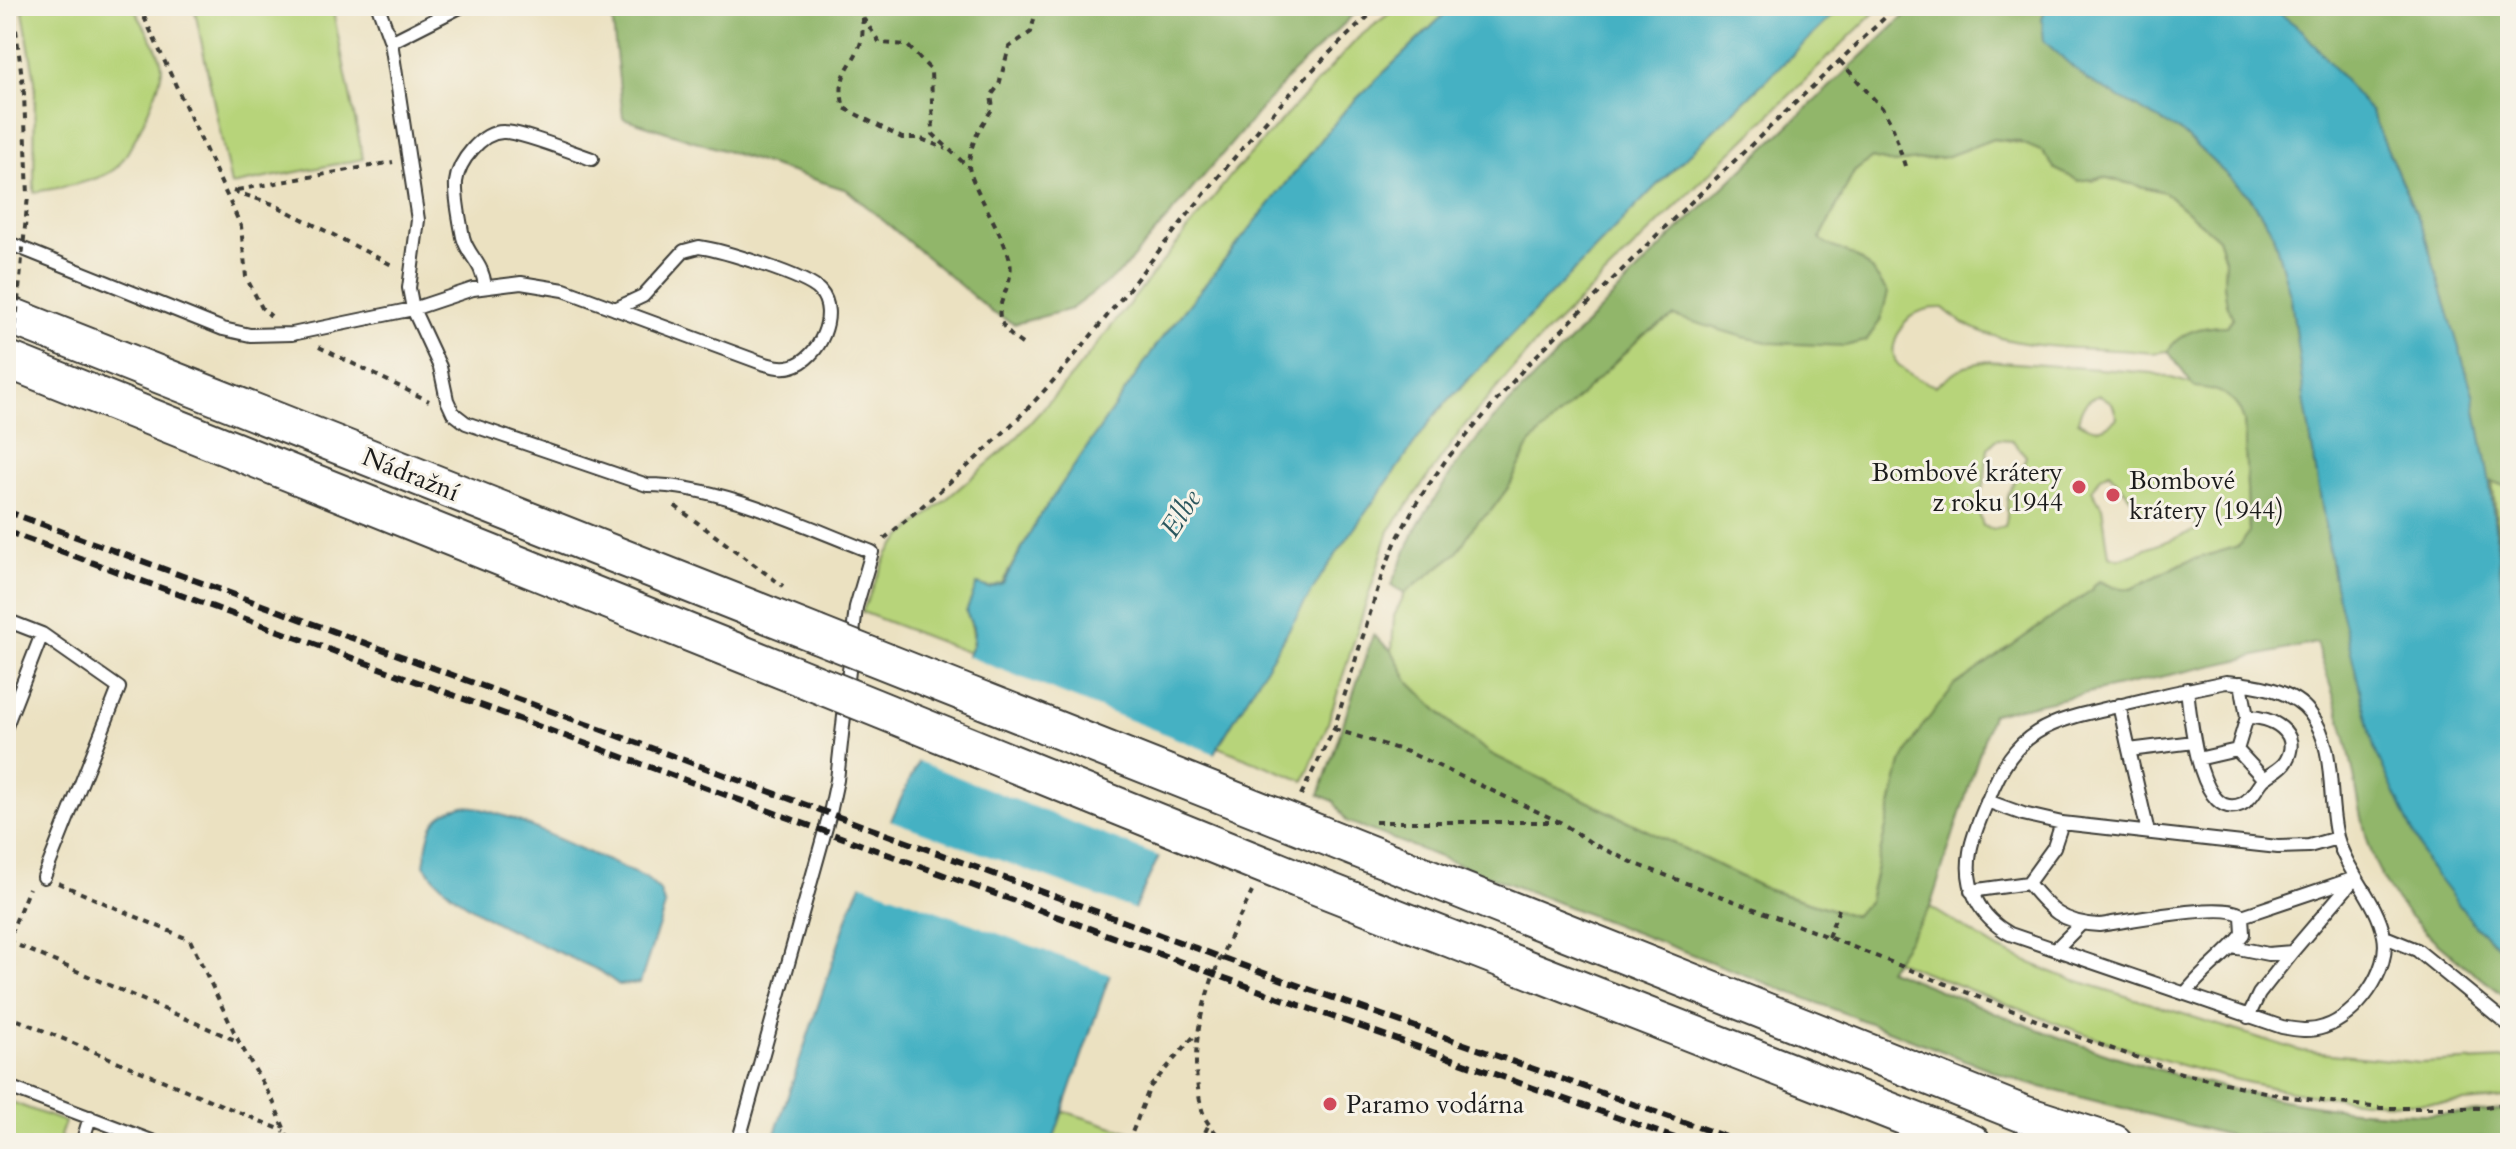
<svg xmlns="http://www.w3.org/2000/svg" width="2516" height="1149" font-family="Cardo,serif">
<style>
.green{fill:#b7d47a;stroke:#6a784b;stroke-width:2;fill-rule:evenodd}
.forest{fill:#91b66a;stroke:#566943;stroke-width:2}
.water{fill:#45b1c3;stroke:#306670;stroke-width:2}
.pier{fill:#ebe1c1}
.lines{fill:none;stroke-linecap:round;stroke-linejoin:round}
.service-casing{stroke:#3b3a35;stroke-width:16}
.primary-casing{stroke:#3b3a35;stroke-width:40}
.path{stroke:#3b3a35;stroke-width:4;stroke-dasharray:6 6;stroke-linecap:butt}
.service{stroke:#fff;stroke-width:12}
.primary{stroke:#fff;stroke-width:36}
.rail{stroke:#1c1c1c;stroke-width:6;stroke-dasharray:12 6;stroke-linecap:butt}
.primary-bridge-casing{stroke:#3b3a35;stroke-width:40;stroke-linecap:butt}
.path-bridge{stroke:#3b3a35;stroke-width:4;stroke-dasharray:6 6;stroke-linecap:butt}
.primary-bridge{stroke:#fff;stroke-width:36}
.poi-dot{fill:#d1495b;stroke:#f7f3e8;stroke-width:3}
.labels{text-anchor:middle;stroke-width:6;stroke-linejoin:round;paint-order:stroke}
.poi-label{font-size:26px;fill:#1c1c1c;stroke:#f7f3e8;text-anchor:start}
.street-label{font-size:26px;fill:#1c1c1c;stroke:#f7f3e8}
.water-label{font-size:28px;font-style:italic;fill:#2c585f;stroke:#f7f3e8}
</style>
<rect width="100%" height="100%" fill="#f7f3e8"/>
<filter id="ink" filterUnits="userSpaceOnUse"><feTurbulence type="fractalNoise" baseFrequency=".0125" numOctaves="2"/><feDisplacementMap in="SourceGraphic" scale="16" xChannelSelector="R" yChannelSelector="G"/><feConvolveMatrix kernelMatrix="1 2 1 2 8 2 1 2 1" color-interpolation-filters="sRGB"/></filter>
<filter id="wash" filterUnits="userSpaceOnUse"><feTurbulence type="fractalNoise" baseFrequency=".006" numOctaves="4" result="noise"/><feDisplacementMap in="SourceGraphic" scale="32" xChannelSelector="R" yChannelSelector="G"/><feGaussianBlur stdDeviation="1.8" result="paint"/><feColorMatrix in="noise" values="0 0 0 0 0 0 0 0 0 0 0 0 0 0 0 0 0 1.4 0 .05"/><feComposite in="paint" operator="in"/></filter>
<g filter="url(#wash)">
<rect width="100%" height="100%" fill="#ebe1c1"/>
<!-- green -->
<path class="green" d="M22 6H133C140 21 162 52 162 67 162 86 130 155 116 168 102 181 54 189 34 192L35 81Z
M194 6H332L363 159 231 185Z
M1399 6H1453L1346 109 1158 343 1038 519 1002 583 989 588 978 584 966 612C973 627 976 638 969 653L862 612 888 553 903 536 1012 443 1072 376 1233 173 1359 37Z
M1843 6H1881L1532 347 1465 425 1389 531 1327 726 1304 781 1218 747 1322 573 1437 412 1656 186Z
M1993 139 2030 145 2043 152 2055 169 2092 181 2103 177 2164 192 2218 238 2225 259 2224 284 2227 304 2233 317 2227 326C2203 326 2181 330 2168 351L2152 353C2085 344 1997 357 1943 308 1917 307 1900 319 1894 346 1893 352 1893 358 1897 363 1906 374 1922 381 1935 386L1965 366 1988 361 2153 373 2225 393 2239 405 2244 421 2249 533 2239 546 2185 562 2131 589 2113 587 2099 581 2094 585 2093 589 1901 763 1869 901 1854 916 1766 889 1493 755 1459 731 1408 681 1392 651 1394 616 1405 593 1457 553 1475 523 1490 512 1510 485 1529 444 1644 334 1674 316C1716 326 1753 343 1797 342L1851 254 1831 249 1820 239 1854 172 1872 158 1893 163 1945 157ZM2100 395 2112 403 2117 418C2102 432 2094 431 2078 421 2082 406 2085 399 2100 395ZM1997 439 2012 440 2026 456C2023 470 2013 479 2009 493 2005 505 2009 515 2005 526L1994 529 1983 526 1976 503 1984 484 1988 448ZM2109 472 2143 512 2194 522 2197 530 2119 559 2109 556 2102 507 2092 490 2101 477Z
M2492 481 2510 488V550H2500Z
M1930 907 2000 950 2059 975 2301 1051 2420 1063 2506 1059 2510 1053V1097C2296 1129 2089 1036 1894 960Z
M6 1100 65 1122 60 1136 68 1143H6Z
M1063 1111 1165 1143H1052Z"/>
<!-- forest -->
<path class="forest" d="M611 6H1363L1292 73 1122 271 1071 309 1014 324 993 313 847 190 623 118Z
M1915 6H2046L2042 19 2045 41 2086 79 2183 133 2250 197 2272 231 2291 298 2305 404 2335 585 2351 646 2477 928 2510 956V1000C2468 967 2418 934 2389 889 2360 844 2360 793 2347 743 2339 709 2327 676 2316 643L1992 714 1930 907 1888 970C1953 994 2016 1023 2081 1045 2219 1092 2363 1128 2510 1109V1137L2404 1140 2298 1133 2236 1137 2025 1083 1346 821 1334 801 1319 795 1373 635 1392 651 1408 681 1459 731 1493 755 1766 889 1854 916 1869 901 1901 763 1921 728 1955 685 2093 589 2094 585 2100 581 2113 587 2131 589 2185 562 2239 546 2249 533 2244 421C2236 396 2220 389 2194 387L2168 351C2181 330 2203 326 2227 326L2233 318 2227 304 2224 284 2225 259 2218 238 2164 192 2103 177 2079 181 2055 169 2043 152 2017 141 1993 139 1946 157 1893 163 1872 158 1854 172 1820 239C1831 248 1838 248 1850 254 1868 261 1877 277 1888 293L1880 321 1866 341 1845 346 1772 343 1743 337 1674 316 1644 334 1530 444 1510 485 1490 512 1475 524 1457 553 1405 593 1391 585 1416 528 1455 467 1491 422 1673 235Z
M2270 6H2510V488L2492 481 2500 550H2510V650L2489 479 2473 394 2424 233 2371 112Z"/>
<!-- water -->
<path class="water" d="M1453 6H1843L1656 186 1437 412 1323 573 1185 801 1128 922 1052 1143H772L852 904 973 644 974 630 966 612 977 584 989 588 1003 583 1038 519 1158 343 1346 109Z
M2046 6H2270L2302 30 2371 112 2424 233 2473 394 2489 479 2510 650V956L2477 928 2427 864 2374 748 2335 585 2305 404 2291 298 2272 231 2250 197 2183 133 2086 79 2044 41 2042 19Z
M463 806 475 807 514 819 646 878 660 891 665 906 640 983 619 985 600 971C545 945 458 914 424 865 429 833 428 814 463 806Z"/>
<!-- pier -->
<path class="pier" d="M964 655 1218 755 1189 803 1163 858 915 760Z
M887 819 1138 911 1114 976 858 882Z"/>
</g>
<g filter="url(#ink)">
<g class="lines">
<!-- service casing -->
<g class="service-casing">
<path id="service" d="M378 6 391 42
M462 6 391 42 418 220 409 288 413 309 440 367 447 400 453 413 466 423 647 485C720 485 804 526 872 552L856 607 837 780 830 813 738 1143
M6 242 223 329 250 335 292 334 413 309 473 289 521 283 564 290 762 363C772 366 782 369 792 366 819 359 840 313 820 291 807 276 721 250 699 247L684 251 643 296 615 309
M485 286C482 261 468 257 463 237 460 221 455 198 456 182 458 162 482 131 504 132 522 132 571 152 592 159
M6 620 42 634 119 688 44 877
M2226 682C2253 684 2292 689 2310 713 2337 748 2327 797 2337 837 2347 873 2377 900 2384 936 2391 970 2356 1017 2324 1027 2310 1032 2297 1030 2282 1027L2010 934C1979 917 1964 887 1970 852 1973 834 1981 817 1988 800 2016 728 2048 722 2118 706 2154 697 2190 689 2226 682Z
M2187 689C2190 713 2198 824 2242 804 2252 799 2256 788 2263 780 2270 773 2281 770 2286 761 2303 732 2270 716 2247 717
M2119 705 2129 750 2194 742
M6 726 42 634
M2129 750 2148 832
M2237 750 2264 779
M2198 759 2237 750 2247 717 2241 683
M1987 801 2023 814 2062 823 2278 847 2309 846 2337 838
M2028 883 2054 847 2062 823
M1971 891 2028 883C2050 910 2062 923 2099 925 2124 922 2228 900 2242 916L2355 878
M2385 937 2417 950 2510 1026
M2233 947 2268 954 2292 952 2355 878
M2056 949 2081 924
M2185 994C2202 971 2226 956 2243 934L2242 916
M2248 1017 2259 994 2292 952
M6 1086 157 1143
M82 1143 90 1117"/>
</g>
<!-- primary casing -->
<g class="primary-casing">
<path id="primary" d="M6 314 816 634
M6 359 792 674
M1320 834 2026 1115 2114 1143
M1298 879 1972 1143"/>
</g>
<!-- path -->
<path class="path" d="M13 6 24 94 28 196
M139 6 241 226 246 277 262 308 271 316
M859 6 863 18 880 43 907 45 931 70 933 134 969 168
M863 18C862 25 863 32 862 38 856 66 834 70 844 108L902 138H919L946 149
M1840 61 1882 108 1892 125 1905 166
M237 190 393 162
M233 191 273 204 394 266
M1022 344C976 312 1016 296 1010 261 1005 236 968 181 969 165 970 142 981 126 993 108L991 96 999 85 1009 47 1031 32 1037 6
M319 347 429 401
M675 506 783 586
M884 539C948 484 1011 431 1065 367 1168 245 1259 111 1380 6
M1334 729 1408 752 1560 822 1593 844 1636 864 1828 937 2081 1038 2181 1073 2282 1096 2381 1108H2480L2510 1103
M1301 795 1334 729 1382 575 1396 541 1417 502 1446 460 1527 365 1664 228 1897 6
M1375 822H1558
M58 883 190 940 239 1042 273 1101 290 1143
M1828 937 1839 909
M8 941 237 1041
M6 945 29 888
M6 1015 284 1131
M1128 1143 1150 1087 1195 1035
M1200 1143 1209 1124
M1224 1143C1218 1135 1210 1127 1205 1118 1200 1107 1199 1094 1197 1082 1190 1012 1222 953 1252 892"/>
<!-- service -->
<use href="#service" class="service"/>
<!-- primary -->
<use href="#primary" class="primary"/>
<!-- rail -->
<path class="rail" d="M6 511 1280 979 1743 1143
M6 531 1274 996 1689 1143"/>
<!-- primary-bridge casing -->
<g class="primary-bridge-casing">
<path id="primary-bridge" d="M816 634 1320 834
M792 674 1298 879"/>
</g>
<!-- path-bridge -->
<path class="path-bridge" d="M6 372 14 342 28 196"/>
<!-- primary-bridge -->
<use href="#primary-bridge" class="primary-bridge"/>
</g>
</g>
<!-- markers -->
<g class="poi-dot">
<circle cx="2079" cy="487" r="8"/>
<circle cx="2113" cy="495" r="8"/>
<circle cx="1330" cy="1104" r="8"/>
</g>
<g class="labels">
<!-- poi labels -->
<g class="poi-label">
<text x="2063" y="481" text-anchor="end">Bombové krátery<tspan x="2063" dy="30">z roku 1944</tspan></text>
<text x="2129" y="489">Bombové<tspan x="2129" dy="30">krátery (1944)</tspan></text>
<text x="1346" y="1113">Paramo vodárna</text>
</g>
<!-- street labels -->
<g class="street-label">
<text transform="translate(411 474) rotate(22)" y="9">Nádražní</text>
</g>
<!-- water labels -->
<g class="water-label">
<text transform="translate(1180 513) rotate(-57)" y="10">Elbe</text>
</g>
</g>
<!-- margin -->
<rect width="2516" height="1149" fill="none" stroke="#f7f3e8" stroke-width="32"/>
</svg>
